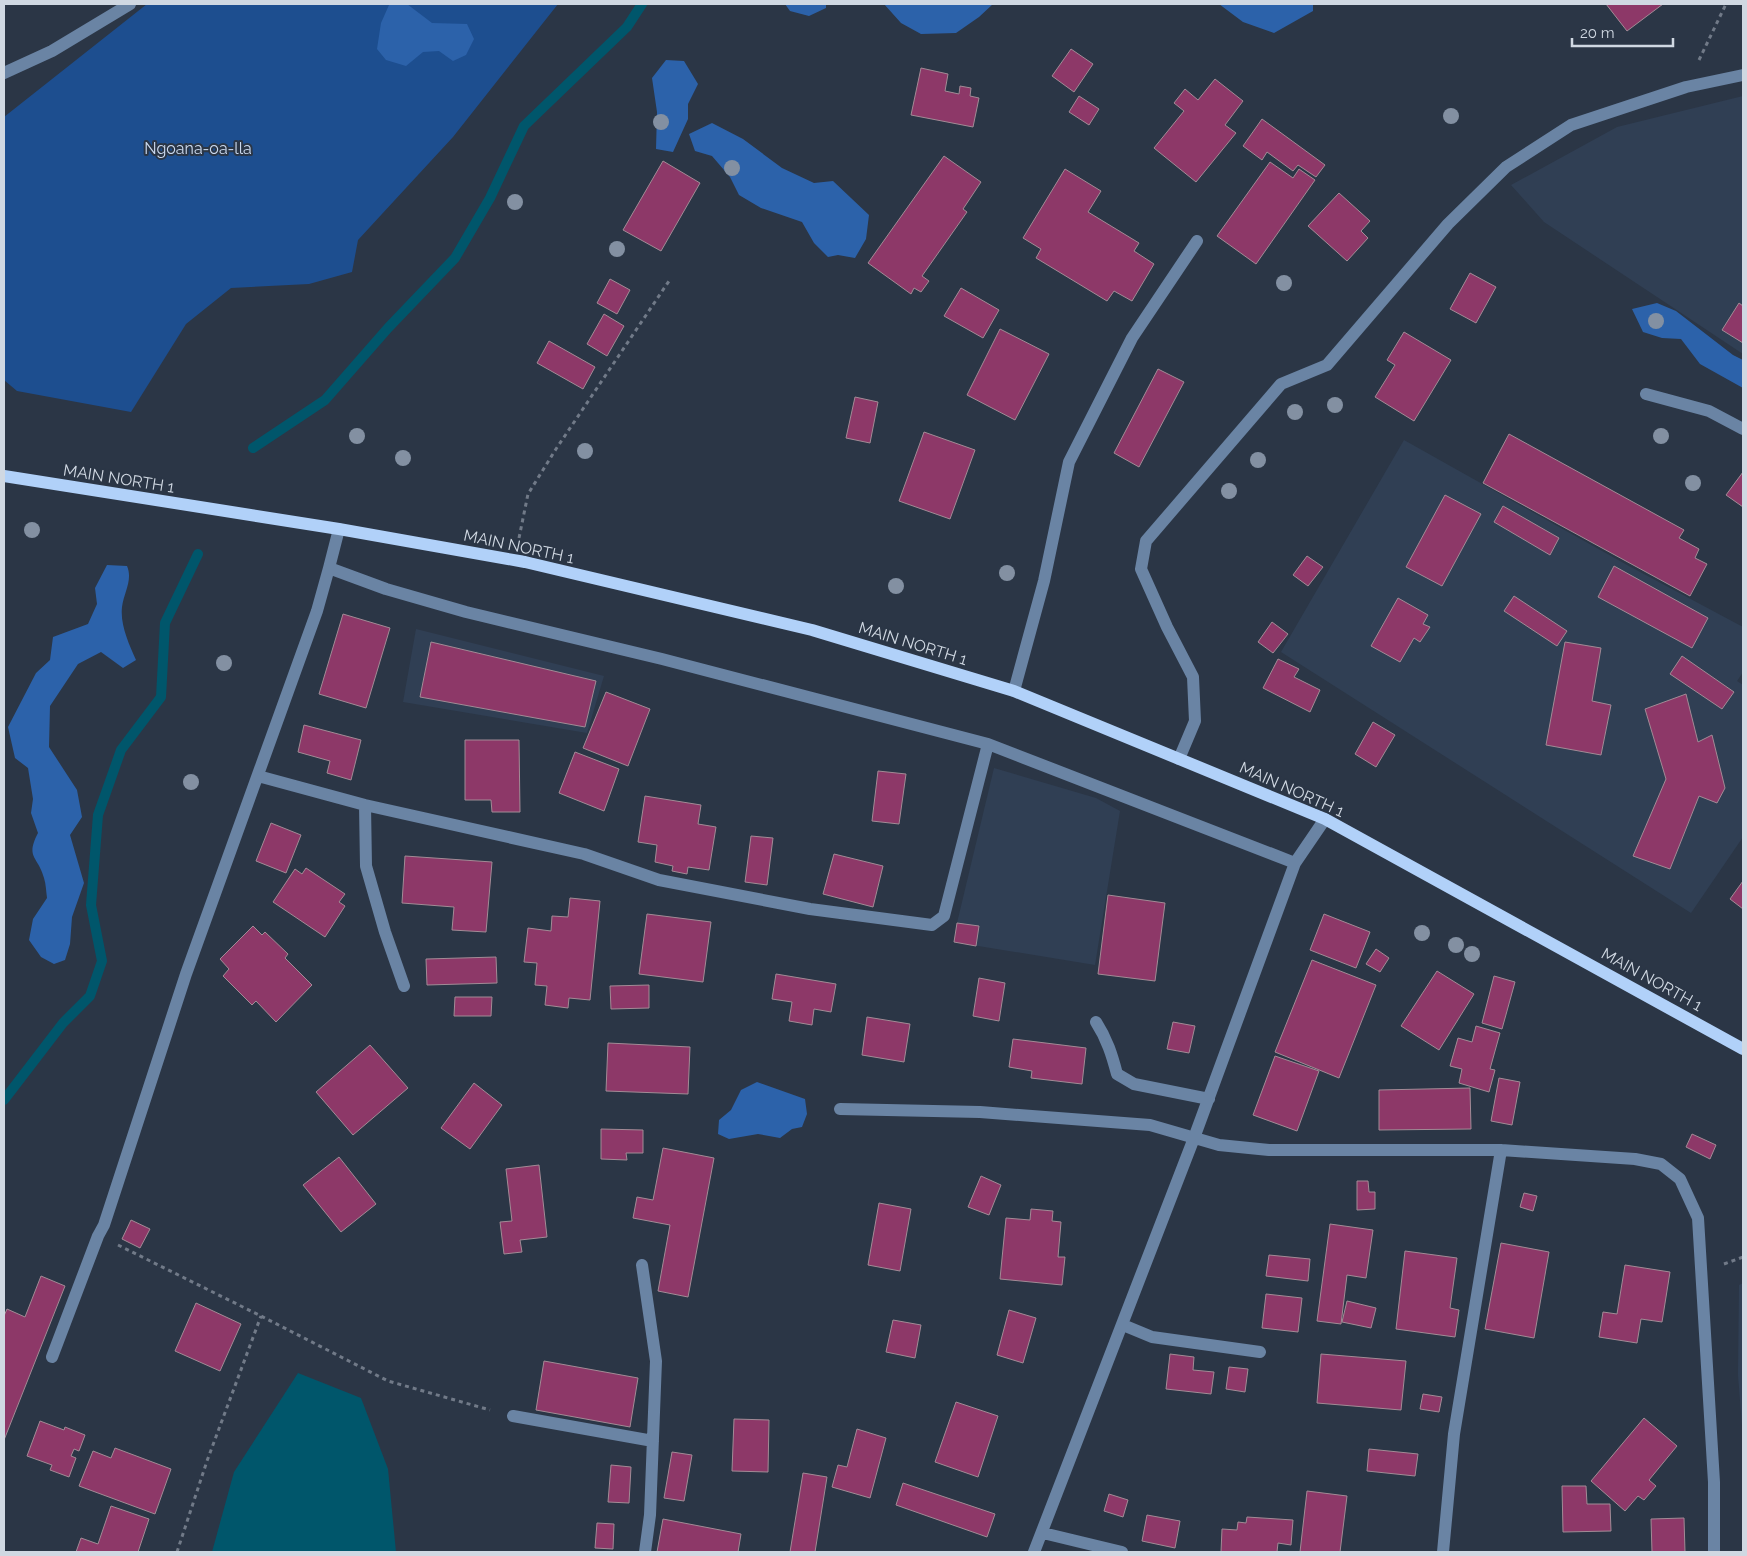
<svg xmlns="http://www.w3.org/2000/svg" width="1747" height="1556" font-family="Raleway,sans-serif">
<style>
.built{fill:#303f54}
.green{fill:#1d4e8f}
.forest{fill:#2c62aa}
.water{fill:#00566b}
.lines{fill:none;stroke-linecap:round;stroke-linejoin:round}
.stream{stroke:#00566b;stroke-width:10}
.building{fill:#8d3868;stroke:#a28b96}
.path{stroke:#717a88;stroke-width:3;stroke-dasharray:4 4;stroke-linecap:butt}
.minor{stroke:#6a84a4;stroke-width:12}
.major{stroke:#b1d1f9;stroke-width:12}
.tree{fill:#8390a2}
.labels{text-anchor:middle;stroke-width:4;stroke-linejoin:round;paint-order:stroke}
.park-label{font-size:16px;fill:#cbd9ee;stroke:#2b3646}
.street-label{font-size:16px;fill:#d0d8e2;stroke:#2b3646}
</style>
<rect width="100%" height="100%" fill="#2b3646"/>
<!-- built -->
<path class="built" d="M1743 96V354L1544 222 1511 185 1617 127Z
M1404 440 1627 565 1743 627V672L1737 681 1743 685V837L1691 913 1281 652Z
M416 629 604 676 587 733 403 702Z
M994 768 1096 798 1120 811 1095 965 954 942 957 923Z
M1743 1283V1439L1738 1375 1739 1285Z"/>
<!-- green -->
<path class="green" d="M147 4H558L453 137 358 240 352 272 309 284 231 288 186 324 131 412 17 391 4 380V117Z"/>
<!-- forest -->
<path class="forest" d="M394 4H407L432 23 467 24 474 39 466 55 453 61 439 51 423 52 406 66 386 60 377 49 381 23 389 5Z
M785 4H826V8L809 16 790 11Z
M884 4H993L979 17 956 33 921 34 901 23Z
M1219 4H1313V11L1274 33 1243 22Z
M666 60 684 61 698 84 688 104V119L673 152 656 149 657 112 652 78Z
M712 123 743 139 782 168 814 183 833 181 869 215 866 239 855 258 838 255 828 257 814 243 802 222 761 208 739 195 730 177 712 156 695 151 689 134Z
M1657 303 1676 311 1733 355 1743 360V388L1700 364 1681 339 1662 338 1643 332 1632 309Z
M107 565 127 566C133 580 124 592 122 607 120 625 129 644 136 660L123 668 101 652 78 664 50 706 49 747 77 790 82 817 70 835 84 883 72 917 70 944 65 960 54 964 41 957 29 940 33 919 47 898C46 891 46 884 44 878 38 856 25 858 38 833L31 813 33 799 28 768 15 758 8 727 36 673 50 660 53 637 88 624 97 604 95 588Z
M757 1082 805 1099 807 1114 802 1127 792 1129 780 1138 758 1134 729 1139 718 1134 719 1120 731 1110 741 1090Z"/>
<!-- water -->
<path class="water" d="M298 1373 361 1398 388 1469 396 1552H212L234 1472Z"/>
<g class="lines">
<!-- stream -->
<path class="stream" d="M253 448 325 400 388 328 455 258 490 198 524 126 627 27 642 4
M4 1100 63 1023 90 996 102 961 91 905 98 815 121 750 161 697 165 623 198 554"/>
</g>
<!-- building -->
<path class="building" d="M1606 4H1663L1627 31Z
M1071 49 1093 64 1074 92 1052 76Z
M921 68 948 74 945 91 959 94 960 86 971 88 970 96 979 98 973 127 911 115Z
M1215 79 1243 101 1225 125 1236 133 1196 182 1154 148 1184 111 1174 103 1185 89 1198 100Z
M1079 96 1099 109 1089 125 1069 112Z
M1262 119 1325 165 1316 177 1298 165 1293 171 1267 152 1262 160 1243 146Z
M944 156 981 182 963 209 967 212 922 276 929 281 921 292 914 288 911 294 868 263Z
M663 161 700 183 661 251 623 230Z
M1270 162 1293 178 1299 169 1315 180 1256 264 1217 236Z
M1065 169 1101 191 1088 212 1139 243 1134 251 1154 264 1132 301 1114 291 1107 301 1036 258 1041 249 1023 238Z
M1339 193 1370 221 1361 231 1368 238 1347 261 1308 226Z
M1470 273 1496 287 1476 323 1450 309Z
M610 279 630 290 617 314 597 303Z
M961 288 999 310 983 338 944 316Z
M1739 303 1743 306V343L1722 330Z
M604 314 624 326 607 356 587 344Z
M1000 329 1049 354 1015 420 967 395Z
M1404 332 1451 360 1414 421 1375 397 1395 365 1387 360Z
M549 341 595 367 583 389 537 363Z
M1158 369 1184 382 1139 467 1114 453Z
M855 397 878 402 870 443 846 438Z
M924 432 975 450 950 519 899 501Z
M1509 434 1684 530 1679 538 1699 549 1695 558 1707 564 1690 596 1483 483Z
M1743 472V507L1726 495Z
M1445 495 1481 514 1442 586 1406 567Z
M1503 506 1559 538 1550 555 1494 522Z
M1307 556 1323 567 1308 586 1293 575Z
M1614 566 1708 618 1692 648 1598 597Z
M1514 596 1567 631 1557 646 1504 611Z
M1398 598 1428 615 1423 624 1430 627 1420 642 1414 638 1400 662 1371 646Z
M343 614 390 628 366 708 319 694Z
M1272 622 1288 634 1273 653 1258 642Z
M431 642 596 681 585 727 420 697Z
M1565 642 1601 648 1592 701 1611 705 1601 755 1546 745Z
M1682 656 1734 692 1722 709 1670 674Z
M1278 659 1299 669 1294 677 1320 690 1310 712 1263 688Z
M606 692 650 709 628 766 583 748Z
M1686 694 1698 742 1712 735 1725 788 1717 803 1699 796 1670 869 1633 856 1666 779 1645 709Z
M1373 722 1395 735 1376 767 1355 754Z
M304 725 361 740 351 780 327 773 330 761 298 752Z
M465 740H519L520 812H492L491 800H465Z
M575 752 619 769 604 811 559 793Z
M878 771 906 774 899 824 872 821Z
M645 796 701 805 698 824 716 827 709 870 688 867 687 874 672 871 673 866 655 862 657 845 638 842Z
M271 823 301 835 286 873 256 861Z
M751 836 773 838 767 885 745 882Z
M834 854 883 866 873 907 823 894Z
M405 856 492 862 486 932 452 930 454 907 402 903Z
M306 868 345 894 339 902 345 906 325 937 273 902 295 869 302 874Z
M1743 881V909L1730 899Z
M1108 895 1165 903 1155 981 1098 974Z
M570 898 600 901 590 1000 569 998 568 1008 545 1005 547 986 535 985 537 963 524 962 528 928 551 931 552 916 568 917Z
M647 914 711 922 703 982 639 974Z
M1324 914 1370 932 1356 968 1310 950Z
M957 923 979 926 976 946 954 942Z
M253 926 262 935 265 932 288 954 285 958 312 985 276 1022 256 1001 252 1005 223 976 229 969 220 959Z
M1376 949 1389 958 1380 972 1366 964Z
M496 957 497 983 427 985 426 959Z
M1312 960 1376 985 1339 1078 1275 1052Z
M1437 971 1474 994 1439 1050 1401 1026Z
M776 974 836 984 831 1012 814 1009 812 1025 789 1021 792 1002 772 999Z
M1494 976 1515 982 1502 1029 1482 1023Z
M979 978 1005 983 999 1021 973 1016Z
M649 985V1008L611 1009 610 986Z
M455 997H492L491 1016H454Z
M867 1017 910 1024 904 1062 862 1055Z
M1173 1022 1195 1026 1189 1053 1167 1049Z
M1476 1026 1500 1033 1490 1069 1495 1070 1489 1092 1459 1083 1462 1069 1450 1066 1458 1038 1472 1042Z
M1013 1039 1086 1048 1082 1084 1031 1078 1032 1071 1009 1067Z
M608 1043 690 1047 688 1094 606 1091Z
M370 1045 408 1088 353 1135 316 1092Z
M1275 1056 1319 1071 1297 1131 1253 1115Z
M1499 1078 1520 1082 1512 1125 1491 1121Z
M474 1083 502 1105 470 1149 441 1128Z
M1470 1088 1471 1129 1379 1130V1090Z
M601 1129 643 1130V1153H626L627 1160 601 1159Z
M1692 1134 1716 1145 1710 1159 1686 1147Z
M663 1148 714 1158 688 1297 658 1291 670 1225 633 1218 637 1197 653 1200Z
M339 1157 376 1204 341 1232 303 1185Z
M539 1165 547 1237 520 1240 522 1252 504 1254 500 1222 512 1221 506 1169Z
M981 1176 1001 1185 989 1215 968 1207Z
M1357 1181H1368L1369 1192H1375V1209L1357 1210Z
M1524 1193 1537 1196 1533 1211 1520 1207Z
M879 1203 911 1209 900 1271 868 1265Z
M1031 1209 1053 1211 1052 1221 1061 1222 1058 1257H1065L1062 1285 1000 1279 1006 1218 1030 1220Z
M131 1220 150 1229 140 1248 122 1239Z
M1330 1224 1373 1230 1366 1278 1347 1275 1341 1324 1317 1321Z
M1501 1243 1549 1252 1534 1338 1485 1329Z
M1405 1251 1457 1258 1450 1308 1459 1310 1455 1337 1396 1329Z
M1269 1255 1310 1259 1308 1281 1266 1276Z
M1625 1265 1670 1272 1662 1322 1641 1319 1637 1343 1599 1337 1603 1312 1617 1314Z
M41 1276 65 1286 4 1440V1316L7 1309 25 1317Z
M1266 1294 1302 1298 1298 1332 1262 1328Z
M1347 1301 1376 1308 1371 1328 1342 1322Z
M196 1303 241 1324 220 1371 175 1351Z
M1009 1310 1036 1318 1023 1363 997 1355Z
M893 1320 921 1325 915 1358 886 1352Z
M1170 1354 1194 1357 1193 1370 1214 1372 1211 1394 1166 1389Z
M1321 1354 1406 1361 1401 1410 1317 1403Z
M544 1361 638 1378 630 1427 536 1410Z
M1229 1367 1248 1369 1245 1392 1226 1389Z
M1423 1394 1442 1397 1439 1412 1420 1409Z
M956 1402 998 1416 978 1477 935 1462Z
M1644 1418 1677 1446 1649 1480 1656 1486 1644 1500 1638 1496 1625 1511 1591 1481Z
M734 1419 769 1420 768 1472 732 1471Z
M40 1421 64 1430 65 1427 85 1435 79 1451 74 1449 71 1456 76 1458 69 1477 50 1470 52 1465 27 1456Z
M857 1429 886 1438 870 1498 832 1487 838 1465 847 1467Z
M115 1448 171 1469 155 1514 79 1486 93 1451 111 1458Z
M1369 1449 1418 1454 1415 1476 1367 1471Z
M672 1452 692 1455 684 1501 664 1498Z
M611 1465 631 1467 629 1503 608 1502Z
M803 1473 827 1477 815 1552H790Z
M903 1483 995 1514 987 1537 896 1505Z
M1562 1486H1586L1587 1504H1610L1611 1531 1563 1532Z
M1307 1491 1347 1496 1340 1552H1300Z
M1109 1494 1128 1500 1123 1517 1104 1511Z
M111 1506 149 1519 138 1552H76L81 1538 98 1544Z
M1147 1515 1180 1521 1175 1548 1142 1541Z
M1247 1517 1293 1520 1291 1545 1278 1543 1277 1552H1221L1222 1529 1237 1530 1238 1522 1246 1523Z
M1684 1518 1685 1552H1652L1651 1519Z
M663 1519 741 1534 738 1552H657Z
M597 1523 614 1524 613 1549 595 1548Z"/>
<g class="lines">
<!-- path -->
<path class="path" d="M1699 60 1726 4
M519 538 528 494 556 449 671 278
M118 1245 261 1316 388 1381 490 1410
M1724 1264 1743 1257
M177 1552 207 1461 261 1316"/>
<!-- minor -->
<path class="minor" d="M4 73 52 51 130 4
M1646 394 1709 411 1743 429
M329 568 386 589 466 612 662 659 988 744 1295 863
M1014 691 1044 581 1069 462 1132 338 1197 241
M1179 759 1195 721 1193 677 1167 627 1141 569 1146 541 1281 384 1327 365 1448 224 1506 167 1571 125 1686 87 1743 75
M258 776 365 805 584 854 659 880 810 909 932 925 944 916 988 744
M365 805 366 866 385 932 404 986
M1096 1022C1107 1039 1112 1055 1117 1074L1134 1084 1209 1099
M840 1109 980 1112 1150 1125 1219 1145 1269 1150H1501L1635 1159 1661 1164 1680 1179 1698 1218 1714 1482V1552
M642 1265 656 1361 650 1515 645 1552
M1123 1325 1152 1337 1260 1352
M52 1357 98 1236 104 1225 186 974 317 611 329 568 339 529
M513 1416 653 1441
M1043 1533 1122 1552
M1034 1552 1194 1138 1295 863 1325 819
M1443 1552 1454 1434 1501 1150"/>
<!-- major -->
<path class="major" d="M4 476 339 529 525 562 812 630 1014 691 1325 819 1743 1049"/>
</g>
<!-- trees -->
<g class="tree">
<circle cx="1451" cy="116" r="8"/>
<circle cx="661" cy="122" r="8"/>
<circle cx="732" cy="168" r="8"/>
<circle cx="515" cy="202" r="8"/>
<circle cx="617" cy="249" r="8"/>
<circle cx="1284" cy="283" r="8"/>
<circle cx="1656" cy="321" r="8"/>
<circle cx="1335" cy="405" r="8"/>
<circle cx="1295" cy="412" r="8"/>
<circle cx="357" cy="436" r="8"/>
<circle cx="1661" cy="436" r="8"/>
<circle cx="585" cy="451" r="8"/>
<circle cx="403" cy="458" r="8"/>
<circle cx="1258" cy="460" r="8"/>
<circle cx="1693" cy="483" r="8"/>
<circle cx="1229" cy="491" r="8"/>
<circle cx="32" cy="530" r="8"/>
<circle cx="1007" cy="573" r="8"/>
<circle cx="896" cy="586" r="8"/>
<circle cx="224" cy="663" r="8"/>
<circle cx="191" cy="782" r="8"/>
<circle cx="1422" cy="933" r="8"/>
<circle cx="1456" cy="945" r="8"/>
<circle cx="1472" cy="954" r="8"/>
</g>
<g class="labels">
<!-- park labels -->
<g class="park-label">
<text x="198" y="154">Ngoana-oa-lla</text>
</g>
<!-- street labels -->
<g class="street-label">
<text transform="translate(119 478) rotate(9)" y="6">MAIN NORTH 1</text>
<text transform="translate(519 546) rotate(12)" y="6">MAIN NORTH 1</text>
<text transform="translate(913 643) rotate(17)" y="6">MAIN NORTH 1</text>
<text transform="translate(1292 789) rotate(24)" y="6">MAIN NORTH 1</text>
<text transform="translate(1652 979) rotate(29)" y="6">MAIN NORTH 1</text>
</g>
</g>
<!-- border -->
<rect width="1747" height="1556" fill="none" stroke="#d0d8e2" stroke-width="10"/>
<!-- scale -->
<path d="M1572 38v8h101v-8" fill="none" stroke="#d0d8e2" stroke-width="2.5"/>
<text x="1580" y="38" font-size="15" fill="#d0d8e2" stroke="#2b3646" stroke-width="4" paint-order="stroke">20 m</text>
</svg>
